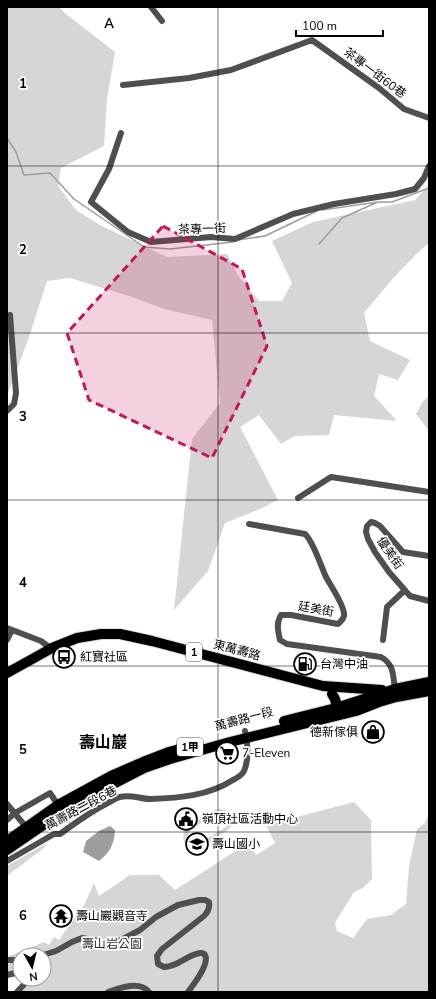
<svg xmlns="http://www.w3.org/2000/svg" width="436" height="999" font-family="'Nunito Sans','Noto Sans TC',sans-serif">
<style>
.green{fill:#d6d6d6;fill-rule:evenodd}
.water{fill:#9d9d9d}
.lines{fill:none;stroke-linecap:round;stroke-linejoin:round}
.stream{stroke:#9d9d9d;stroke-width:1.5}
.primary-casing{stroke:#dbdbdb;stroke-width:12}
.street{stroke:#4f4f4f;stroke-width:6}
.primary{stroke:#000;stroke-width:10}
.marked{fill:#c2185b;fill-opacity:0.2;stroke:#c2185b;stroke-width:3;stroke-dasharray:8 5;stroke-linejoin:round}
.grid{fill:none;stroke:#000;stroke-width:1;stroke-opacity:0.55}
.labels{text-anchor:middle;stroke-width:3.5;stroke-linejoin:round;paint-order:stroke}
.shield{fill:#fff;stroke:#4c4c4c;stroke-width:1}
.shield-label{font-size:11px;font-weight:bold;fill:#000}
.street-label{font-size:12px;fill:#000;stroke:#fff}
.poi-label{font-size:12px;fill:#000;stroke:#fff;text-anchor:start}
.park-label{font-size:12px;fill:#2d2d2d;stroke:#fff}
.district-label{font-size:16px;font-weight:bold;fill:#000;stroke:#fff}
.grid-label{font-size:13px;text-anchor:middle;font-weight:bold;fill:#000;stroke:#fff;stroke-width:3.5;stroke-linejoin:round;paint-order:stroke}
</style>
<rect width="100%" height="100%" fill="#fff"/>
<!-- green -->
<path class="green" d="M7 7H59L66 14 115 52 107 99 104 146 61 168 58 186 76 210 100 225 167 257 227 254 239 277 259 301H282L292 283 272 241 313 222 415 200 429 185V243C405 263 384 289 364 313L370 341 410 360 398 380 379 374 374 396 397 421 334 415 329 435 295 436 281 444 259 415 240 427 278 500 260 509 225 523 208 571 174 610 192 439 220 403 212 320 164 309 129 296 70 278 47 281 29 337 7 396Z
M429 396V431L416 414 423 401Z
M354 802 371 820 372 879 363 888 354 892 335 923 337 931 353 938 367 919 391 915 406 904 409 866 417 829 425 823 429 813V992H17L29 979H44V955H20V972L7 974V957L44 942 49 945 54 937 59 940 84 905 94 883 99 896 130 875H159L175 890 248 843 256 855 275 843 266 825Z
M219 809C232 809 237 821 228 830 222 834 203 847 197 848 193 848 188 846 185 843 182 838 183 832 187 827L215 810ZM219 813C227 814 230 820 226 827L199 843C189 844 186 836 191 829L216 814Z
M47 843 44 848 7 876V866Z"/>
<!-- water -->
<path class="water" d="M110 826 115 830C114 845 110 852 99 861L83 852 86 841 99 831Z"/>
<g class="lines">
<!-- stream -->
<path class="stream" d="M7 138 16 152 24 175 50 173 74 199 144 247 170 249 233 242
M322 210 378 202
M238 240 265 236 317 211
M319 244 342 218 378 202H392L429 188"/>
<!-- primary casing -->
<g class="primary-casing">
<path id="primary" d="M7 673 52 648 77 638 101 634H120L152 641 323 686 382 690
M332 694C335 698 337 703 336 708
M284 721 336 708 395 689 429 682
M7 841 58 805 113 775 143 762 169 752 187 747
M7 850 61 813 115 783 144 768 170 759 230 742 356 711 379 702 396 697 429 691"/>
</g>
<!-- street -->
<path class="street" d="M151 7 162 21
M123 85 189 78 231 70 312 40 379 88 404 109 429 118
M121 133 109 169 91 202 128 232 151 242 211 237 235 239 293 214 334 204 396 194 415 189 424 178 429 166
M7 411 14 404 16 393 10 315
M298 498 331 477 429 492
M249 524 305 534C313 541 321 566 326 577 331 586 344 605 344 614 345 618 341 621 338 624L291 615H281C276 623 278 631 280 640L287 644 381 657C395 665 393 677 395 691
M429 556 403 552 380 526 375 523 371 522 367 526 366 532 368 539 375 552 389 572 410 596 429 601
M7 628 41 641 57 653
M7 640 12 630
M383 640 387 607 405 590
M7 804 26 827
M7 820 15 813 50 793 58 805
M7 861 54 834H60C75 823 90 812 106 804 111 802 115 798 120 797 131 794 140 799 150 799 179 798 208 796 233 780 237 778 242 775 244 771 249 760 248 742 245 731
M43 955 56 951 72 942 82 938 94 940 102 943H111L119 941 140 930 156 917 178 905 199 900H205L209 902C210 908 208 912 204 916L162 949 157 956 158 964 164 967C177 967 185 957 196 954 199 953 203 952 205 955 210 964 193 985 188 992
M7 960H20
M7 975 20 972
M17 992 29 979
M108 992C119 988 140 980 149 992"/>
<!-- primary -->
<use href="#primary" class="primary"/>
</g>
<!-- marked area -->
<path class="marked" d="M163 226 242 269 267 346 212 458 89 400 67 333Z"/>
<!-- grid -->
<path class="grid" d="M218 7V992M7 166H429M7 333H429M7 500H429M7 666H429M7 832H429"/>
<!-- icons -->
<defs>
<g id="bus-ring" transform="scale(1.15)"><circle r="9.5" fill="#fff" stroke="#000" stroke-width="1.5"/><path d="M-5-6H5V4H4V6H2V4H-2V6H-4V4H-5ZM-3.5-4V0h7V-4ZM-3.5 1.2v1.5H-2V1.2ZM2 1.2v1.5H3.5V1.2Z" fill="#000"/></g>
<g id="fuel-ring" transform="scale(1.15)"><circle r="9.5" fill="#fff" stroke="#000" stroke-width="1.5"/><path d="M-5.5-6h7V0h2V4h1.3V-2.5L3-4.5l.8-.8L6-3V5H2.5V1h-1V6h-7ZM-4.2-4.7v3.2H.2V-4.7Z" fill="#000"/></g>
<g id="shop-ring" transform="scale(1.15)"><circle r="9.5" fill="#fff" stroke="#000" stroke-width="1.5"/><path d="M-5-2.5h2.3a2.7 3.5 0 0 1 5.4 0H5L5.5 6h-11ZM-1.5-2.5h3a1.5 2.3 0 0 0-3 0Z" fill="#000"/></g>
<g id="supermarket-ring" transform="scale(1.15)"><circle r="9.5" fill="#fff" stroke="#000" stroke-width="1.5"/><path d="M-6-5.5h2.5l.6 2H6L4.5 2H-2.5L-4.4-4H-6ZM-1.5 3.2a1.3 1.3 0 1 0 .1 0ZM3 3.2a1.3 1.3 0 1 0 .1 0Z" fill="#000"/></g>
<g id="civic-ring" transform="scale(1.15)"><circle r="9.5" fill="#fff" stroke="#000" stroke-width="1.5"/><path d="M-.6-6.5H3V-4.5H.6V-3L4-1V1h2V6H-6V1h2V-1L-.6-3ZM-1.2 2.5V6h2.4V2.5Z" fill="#000"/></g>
<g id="school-ring" transform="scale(1.15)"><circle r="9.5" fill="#fff" stroke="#000" stroke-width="1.5"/><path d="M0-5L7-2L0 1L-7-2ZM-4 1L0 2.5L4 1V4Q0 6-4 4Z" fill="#000"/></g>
<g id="temple-ring" transform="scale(1.15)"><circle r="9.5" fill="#fff" stroke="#000" stroke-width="1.5"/><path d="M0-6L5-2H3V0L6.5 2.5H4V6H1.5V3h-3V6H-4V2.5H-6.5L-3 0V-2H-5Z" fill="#000"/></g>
</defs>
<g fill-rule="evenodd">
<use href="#bus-ring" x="64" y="657"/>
<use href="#fuel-ring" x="305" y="664"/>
<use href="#shop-ring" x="373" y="732"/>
<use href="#supermarket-ring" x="227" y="753"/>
<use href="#civic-ring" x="186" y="819"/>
<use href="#school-ring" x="197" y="844"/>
<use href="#temple-ring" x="61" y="916"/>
</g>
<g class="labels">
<!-- shield labels -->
<g class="shield">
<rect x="186" y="643" width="16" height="18" rx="3"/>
<rect x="177" y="738" width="26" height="18" rx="3"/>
</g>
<g class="shield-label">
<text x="194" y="656">1</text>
<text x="190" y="751">1甲</text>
</g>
<!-- street labels -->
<g class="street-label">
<text transform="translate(375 73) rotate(37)" y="4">茶專一街60巷</text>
<text transform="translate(202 229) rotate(-2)" y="4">茶專一街</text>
<text transform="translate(390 553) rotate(55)" y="4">優美街</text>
<text transform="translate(316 609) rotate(10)" y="4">廷美街</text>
<text transform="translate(237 650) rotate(15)" y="4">東萬壽路</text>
<text transform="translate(244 719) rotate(-15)" y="4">萬壽路一段</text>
<text transform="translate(81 808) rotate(-28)" y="4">萬壽路二段6巷</text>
</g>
<!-- poi labels -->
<g class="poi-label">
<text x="80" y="661">紅寶社區</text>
<text x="320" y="668">台灣中油</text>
<text x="358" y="736" text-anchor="end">德新傢俱</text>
<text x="242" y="757">7-Eleven</text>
<text x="202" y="823">嶺頂社區活動中心</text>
<text x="212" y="848">壽山國小</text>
<text x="76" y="920">壽山巖觀音寺</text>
</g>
<!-- park labels -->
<g class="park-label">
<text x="112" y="948">壽山岩公園</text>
</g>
<!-- district labels -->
<g class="district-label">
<text x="103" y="748">壽山巖</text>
</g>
</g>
<g class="grid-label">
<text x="109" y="28">A</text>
<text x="23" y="88">1</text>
<text x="23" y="254">2</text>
<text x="23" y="421">3</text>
<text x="23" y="587">4</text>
<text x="23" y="754">5</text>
<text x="23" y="920">6</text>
</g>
<!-- border -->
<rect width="436" height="999" fill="none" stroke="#000000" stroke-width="16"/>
<!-- north arrow -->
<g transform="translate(32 967) rotate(172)"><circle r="19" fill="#ffffff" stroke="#999999"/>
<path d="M0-3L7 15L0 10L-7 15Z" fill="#000000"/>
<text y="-6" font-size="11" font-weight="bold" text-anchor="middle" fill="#000000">N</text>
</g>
<!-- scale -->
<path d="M296 30v6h87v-6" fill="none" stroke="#000000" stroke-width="2"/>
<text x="302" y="30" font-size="12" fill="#000000" stroke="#ffffff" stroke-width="3" paint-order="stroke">100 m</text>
</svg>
